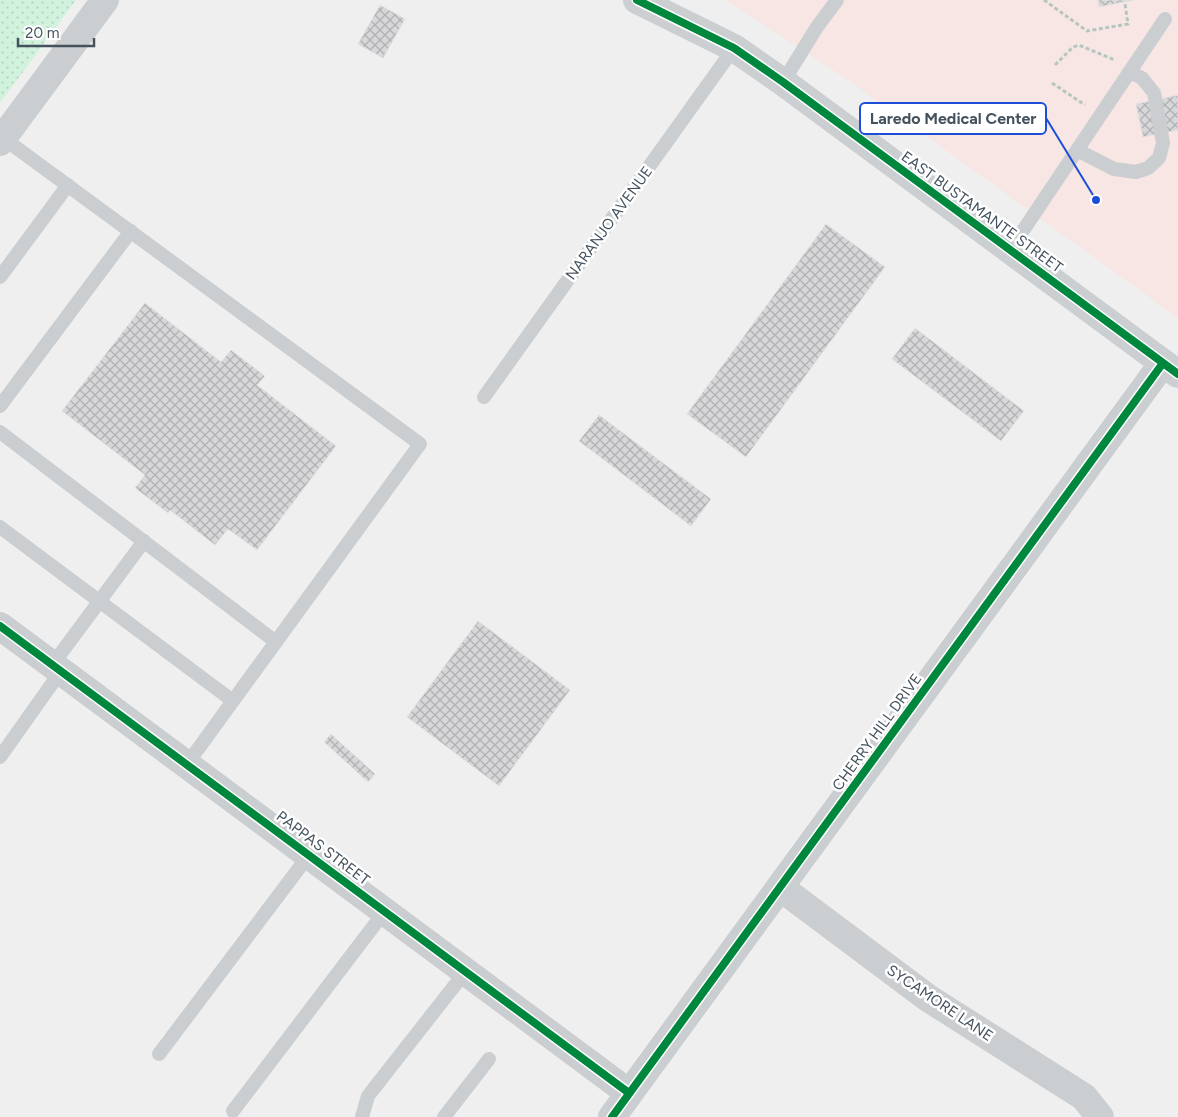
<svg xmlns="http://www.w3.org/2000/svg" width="1178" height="1117" font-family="Figtree,sans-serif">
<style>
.medical{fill:#f8e6e4}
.grass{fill:url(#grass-dots)}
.building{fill:url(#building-cross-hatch);stroke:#e1e1e2}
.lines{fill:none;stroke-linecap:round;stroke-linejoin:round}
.path{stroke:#b6c5c0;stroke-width:3;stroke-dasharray:4 2.5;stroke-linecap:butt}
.lane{stroke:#cbced0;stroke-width:14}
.street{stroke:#cbced0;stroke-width:28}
.secondary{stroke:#cbcfd2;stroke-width:28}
.cycleway-casing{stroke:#fff;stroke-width:11}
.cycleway{stroke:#00873e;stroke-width:8}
.labels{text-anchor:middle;stroke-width:5;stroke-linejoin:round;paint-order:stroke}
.street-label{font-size:15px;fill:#44525e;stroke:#fff}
.leader{fill:none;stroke:#1d4ed8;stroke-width:2}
.callout-dot{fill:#1d4ed8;stroke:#fff;stroke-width:2}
.callout{fill:#fff;stroke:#1d4ed8;stroke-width:2}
.callout-label{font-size:16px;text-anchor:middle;font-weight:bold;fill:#44525e}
</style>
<defs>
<pattern id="grass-dots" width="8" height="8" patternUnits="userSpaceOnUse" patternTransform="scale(1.25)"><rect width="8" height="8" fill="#d1f2dd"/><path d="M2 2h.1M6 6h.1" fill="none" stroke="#b5d1c0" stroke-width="1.8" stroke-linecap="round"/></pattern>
<pattern id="building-cross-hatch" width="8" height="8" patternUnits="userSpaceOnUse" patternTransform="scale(1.25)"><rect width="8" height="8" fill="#d7d7d9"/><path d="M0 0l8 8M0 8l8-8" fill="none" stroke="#b0b1b3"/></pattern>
</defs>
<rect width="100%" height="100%" fill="#f0efef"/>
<!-- medical -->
<path class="medical" d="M726 0H1178V318L851 82Z"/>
<!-- grass -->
<path class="grass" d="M0 0H76L0 103Z"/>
<!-- building -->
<path class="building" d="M1098 0H1134L1099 7Z
M380 5 405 19 383 58 358 44Z
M1178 95V130L1143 137 1136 104Z
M826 224 885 267 746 457 687 414Z
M145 303 221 362 231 350 265 376 257 385 336 446 257 550 228 529 215 545 170 510 168 513 135 488 145 475 62 411Z
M915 328 1024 411 1001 441 892 359Z
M599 415 711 499 691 526 579 441Z
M478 621 570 690 499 786 407 717Z
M331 734 375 774 368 782 324 742Z"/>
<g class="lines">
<!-- path -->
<path class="path" d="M1044 0 1087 31 1128 24 1125 4
M1055 65 1073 47 1079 45 1115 60
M1052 83 1085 105"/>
<!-- lane -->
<path class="lane" d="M783 82 817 27 837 0
M3 138 420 444 187 764
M1077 150 1114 169 1136 172 1148 168 1159 158 1163 143 1154 93 1142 78 1129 72
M1010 250 1165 19
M0 277 68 185
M484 397 734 48
M0 406 131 231
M0 432 276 642
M0 527 233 701
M53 664 144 541
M0 757 61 671
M159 1054 309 855
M233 1111 385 911
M362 1117 368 1096 466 971
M444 1117 489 1059"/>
<!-- street -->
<path class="street" d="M0 142 105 0
M0 626 629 1093
M781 888 928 998 1084 1097 1100 1117
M612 1117 1163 363"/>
<!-- secondary -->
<path class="secondary" d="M637 0 734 48 783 82 1178 374"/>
<!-- cycleway casing -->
<g class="cycleway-casing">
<path id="cycleway" d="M637 0 734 48 783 82 1178 374
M0 626 629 1093
M612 1117 1163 363"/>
</g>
<!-- cycleway -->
<use href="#cycleway" class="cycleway"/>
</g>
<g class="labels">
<!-- street labels -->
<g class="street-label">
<text transform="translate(982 212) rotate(36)" y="5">EAST BUSTAMANTE STREET</text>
<text transform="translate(609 223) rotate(-54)" y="5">NARANJO AVENUE</text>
<text transform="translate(877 732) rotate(-54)" y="5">CHERRY HILL DRIVE</text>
<text transform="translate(323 848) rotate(37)" y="5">PAPPAS STREET</text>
<text transform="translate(940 1003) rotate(34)" y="5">SYCAMORE LANE</text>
</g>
</g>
<!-- callouts -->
<path class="leader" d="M1096 200L1046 118"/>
<circle class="callout-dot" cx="1096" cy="200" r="5"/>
<rect class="callout" x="860" y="103" width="186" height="31" rx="5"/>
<g class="callout-label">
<text x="953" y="124">Laredo Medical Center</text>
</g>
<!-- scale -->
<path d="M18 38v8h76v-8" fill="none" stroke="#44525e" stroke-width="2.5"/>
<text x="25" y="38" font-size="15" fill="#44525e" stroke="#ffffff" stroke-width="4" paint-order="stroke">20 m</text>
</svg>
